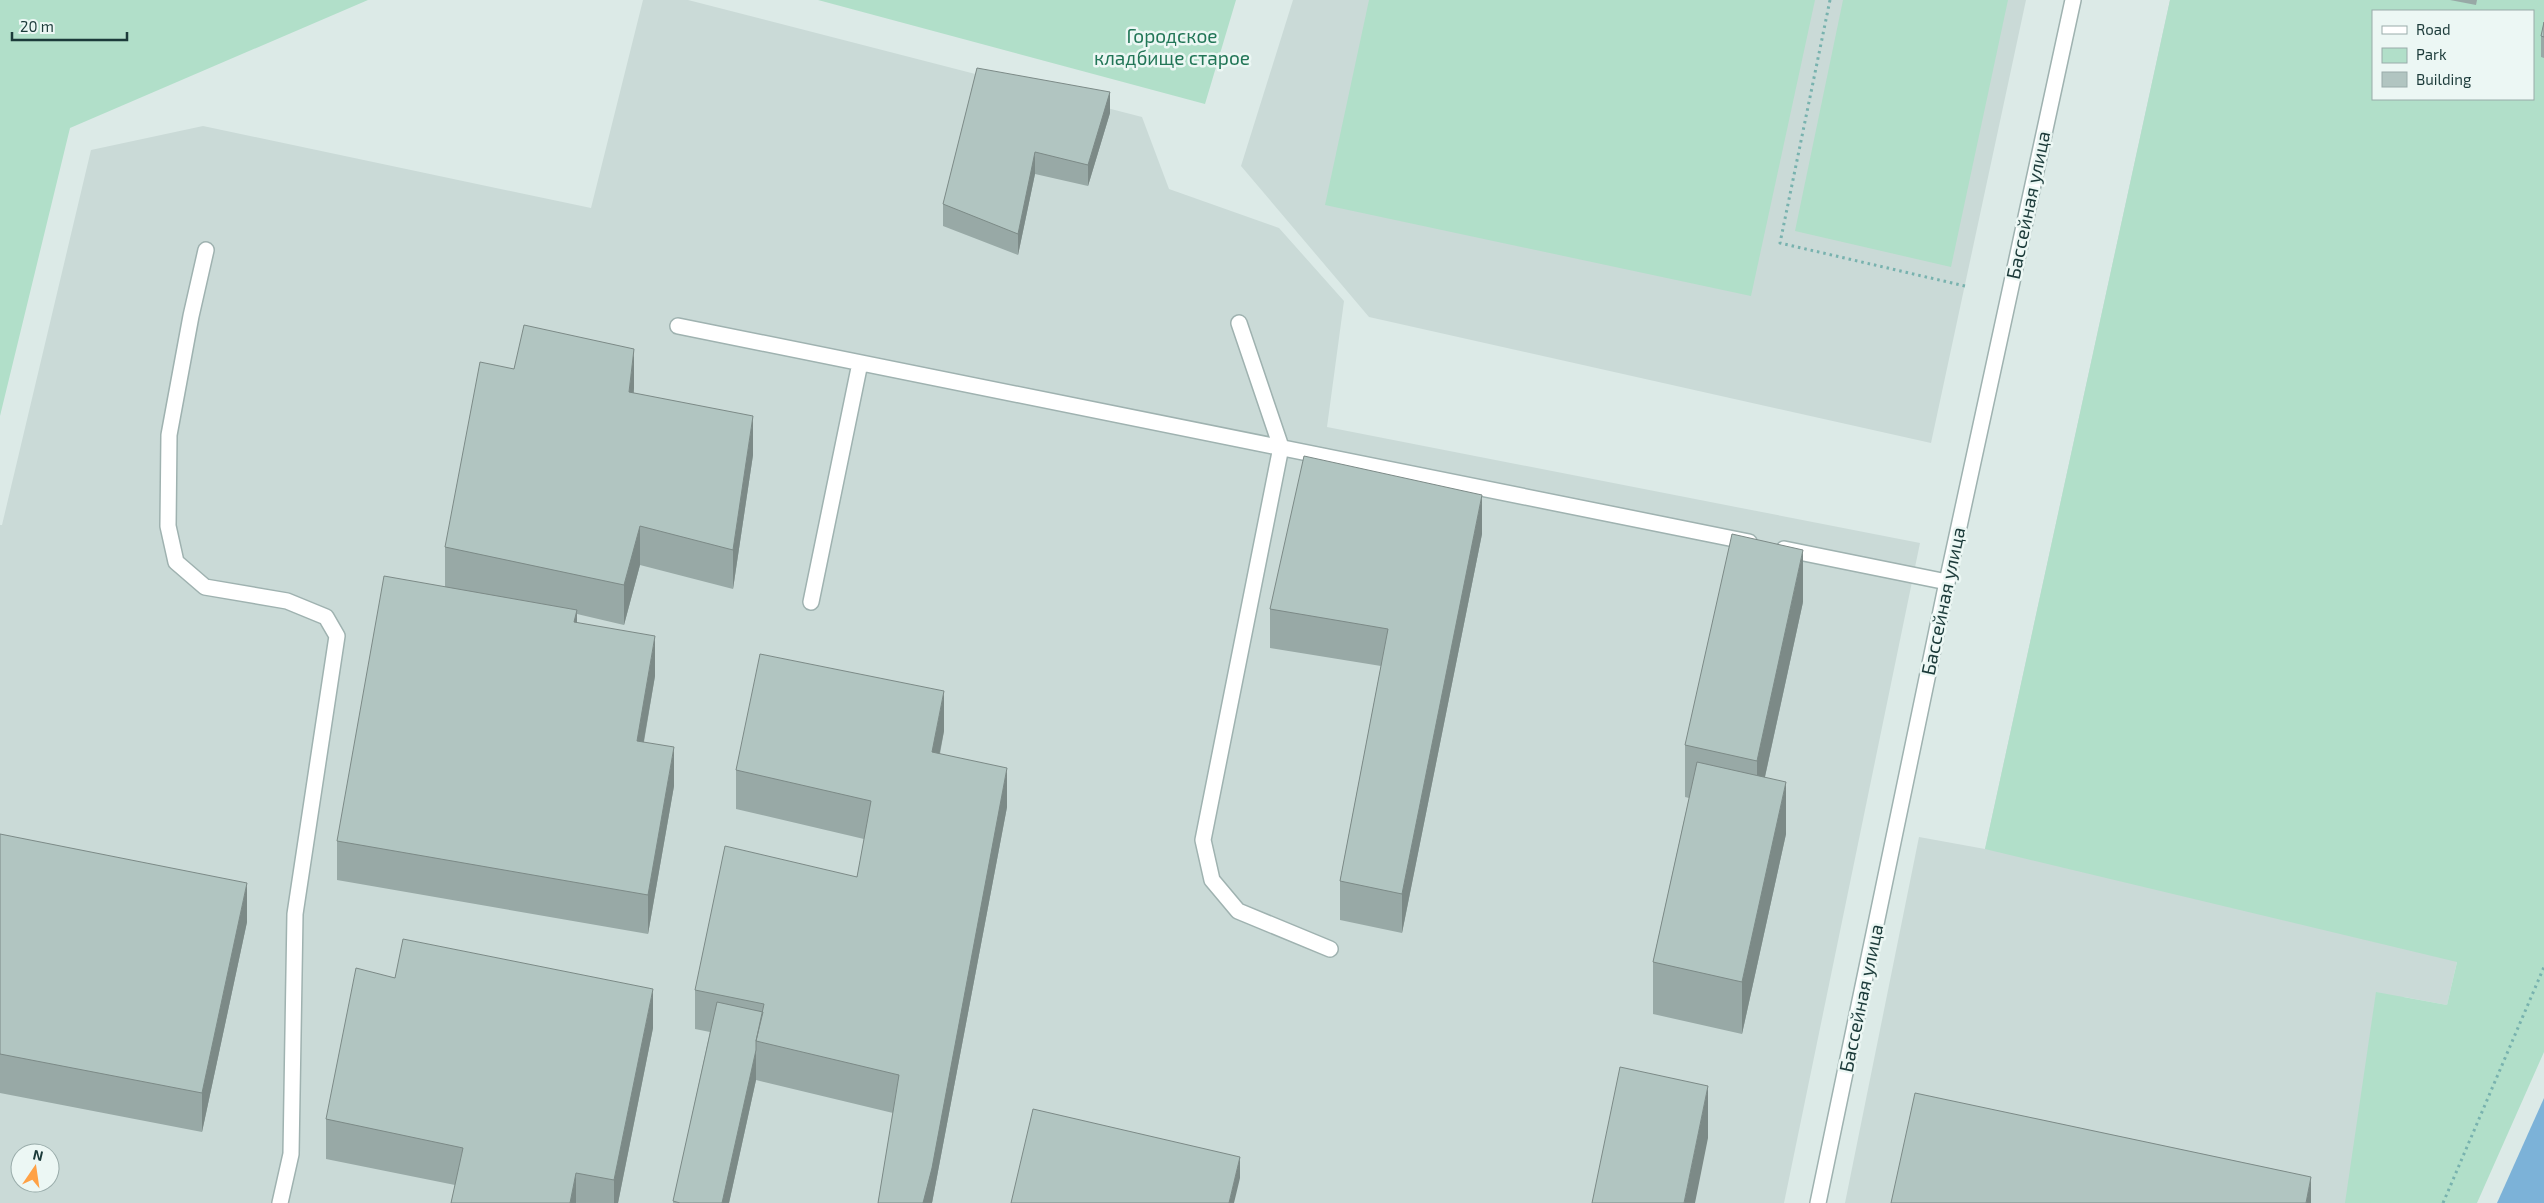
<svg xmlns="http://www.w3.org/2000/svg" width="2544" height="1203" font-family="'Exo 2',sans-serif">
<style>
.built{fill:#cadad7;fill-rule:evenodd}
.green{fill:#b1dfc9;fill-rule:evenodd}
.water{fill:#7cb2d8}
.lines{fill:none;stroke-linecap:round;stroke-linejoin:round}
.service-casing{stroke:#9fb2b0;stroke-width:18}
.tertiary-casing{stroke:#9fb2b0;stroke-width:18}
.path{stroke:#78b2ae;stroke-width:3;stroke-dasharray:2.5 4;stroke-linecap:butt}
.service{stroke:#fff;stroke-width:15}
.tertiary{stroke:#fff;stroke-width:15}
.wall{fill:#98a9a6}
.shaded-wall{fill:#7c8a87}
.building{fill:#b1c5c1;stroke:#7c8a87}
.labels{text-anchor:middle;stroke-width:5;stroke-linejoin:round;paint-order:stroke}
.park-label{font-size:19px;fill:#227657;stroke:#ecf7f4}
.street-label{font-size:19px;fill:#1c3b3a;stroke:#ecf7f4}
</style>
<rect width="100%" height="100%" fill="#dceae7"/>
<!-- built -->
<path class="built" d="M643 0H688L1142 117 1169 189 1279 228 1344 301 1327 427 1920 543 1784 1203H0V525H2L91 150 203 126 591 208ZM20 1153H50V1183H20Z
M1293 0H2026L1931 443 1369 317 1241 166Z
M2170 0H2544V585L2447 1005 2404 997 2361 1203H1845L1919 837 1985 849ZM2373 11H2533V99H2373Z"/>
<!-- green -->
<path class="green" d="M0 0H368L70 128 0 416Z
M818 0H1236L1205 104Z
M1369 0H1815L1751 296 1325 205Z
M1843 0H2008L1951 267 1795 231Z
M2170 0H2544V1052L2477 1203H2345L2376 992 2447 1005 2457 962 1985 849ZM2373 11H2533V99H2373Z"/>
<!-- water -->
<path class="water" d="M2544 1098V1203H2497Z"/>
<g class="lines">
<!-- service casing -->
<g class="service-casing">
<path id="service" d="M206 250 191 316 169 435 168 526 176 562 205 587 287 601 326 617 337 636 295 914 291 1154 280 1203
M1239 323 1281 447 1203 840 1212 880 1238 911 1330 949
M678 326 1749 542
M1784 549 1947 582
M811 602 860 363"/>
</g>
<!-- tertiary casing -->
<g class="tertiary-casing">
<path id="tertiary" d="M1818 1203 1947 582 2073 0"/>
</g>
<!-- path -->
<path class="path" d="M1830 0 1780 243 1965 286
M2443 1203 2544 967"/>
<!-- service -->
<use href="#service" class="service"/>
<!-- tertiary -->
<use href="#tertiary" class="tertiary"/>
</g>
<!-- wall -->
<path class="wall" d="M2450 0H2477L2476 5Z
M2544 22V58L2541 57V36Z
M1110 92V113L1088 186 1035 174 1018 255 943 226V204Z
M514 369 634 388V393L753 455 733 589 640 565 624 625 577 614V623L655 676 644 742 674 786 648 934 337 880V841L445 586V547Z
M1482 534 1402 933 1340 920V881L1381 666 1270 648V609Z
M1803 602 1765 777 1786 834 1742 1034 1653 1014V962L1689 798 1685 797V745Z
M944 731 940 754 1007 807 932 1203H878L893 1113 756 1080 729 1203H673L710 1032 695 1029V990L857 877 864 839 736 809V770Z
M0 834 247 922 202 1132 0 1093Z
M653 1028 618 1203H451L455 1185 326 1159V1119Z"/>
<!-- shaded-wall -->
<path class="shaded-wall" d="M1110 92V113L1088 186V165Z
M1035 152V174L1018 255V234Z
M634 349V388L629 431V392Z
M753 416V455L733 589V550Z
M1482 495V534L1402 933V894Z
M640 526V565L624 625V585Z
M1803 550V602L1757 813V761Z
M577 610V649L574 622Z
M655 636V676L637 780V741Z
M944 691V731L932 791V752Z
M674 747V786L648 934V895Z
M1007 768V807L932 1203H923Z
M1786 782V834L1742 1034V982Z
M247 883V922L202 1132V1093Z
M653 989V1028L618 1203H614V1180Z
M756 1050V1080L729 1203H722Z
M1708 1086V1138L1695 1203H1684Z
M1240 1157V1178L1234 1203H1229Z
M576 1173V1203H570Z
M2311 1177V1203H2306Z"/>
<!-- building -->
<path class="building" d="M2544 22V37L2541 36Z
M977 68 1110 92 1088 165 1035 152 1018 234 943 204Z
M524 325 634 349 629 392 753 416 733 550 640 526 624 585 445 547 480 362 514 369Z
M1304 456 1482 495 1402 894 1340 881 1388 629 1270 609Z
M1732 534 1803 550 1757 761 1685 745Z
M384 576 577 610 574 622 655 636 637 741 674 747 648 895 337 841Z
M760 654 944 691 932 752 1007 768 932 1168 923 1203H878L899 1075 756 1041 764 1004 695 990 725 846 857 877 871 801 736 770Z
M1697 762 1786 782 1742 982 1653 962Z
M0 834 247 883 202 1093 0 1054Z
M403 939 653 989 614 1180 576 1173 570 1203H451L463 1148 326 1119 356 968 395 978Z
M717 1002 763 1012 756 1041V1050L722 1203H680L673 1201Z
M1620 1067 1708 1086 1684 1203H1592Z
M1915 1093 2311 1177 2306 1203H1891Z
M1033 1109 1240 1157 1229 1203H1011Z"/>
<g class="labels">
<!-- park labels -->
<g class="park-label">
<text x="1172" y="43">Городское<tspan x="1172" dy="22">кладбище старое</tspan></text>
</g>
<!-- street labels -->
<g class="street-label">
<text transform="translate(2028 205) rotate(-78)" y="7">Бассейная улица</text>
<text transform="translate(1943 601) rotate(-78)" y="7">Бассейная улица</text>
<text transform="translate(1861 998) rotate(-78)" y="7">Бассейная улица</text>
</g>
</g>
<!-- legend -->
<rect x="2372" y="10" width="162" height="90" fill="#ecf7f4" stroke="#99acaa"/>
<rect x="2382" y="26" width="25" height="8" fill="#ffffff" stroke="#99acaa"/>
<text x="2416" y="35" font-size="15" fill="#1c3b3a">Road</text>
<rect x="2382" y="48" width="25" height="15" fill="#b1dfc9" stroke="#99acaa"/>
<text x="2416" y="60" font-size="15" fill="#1c3b3a">Park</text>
<rect x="2382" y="72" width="25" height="15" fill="#b1c5c1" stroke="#99acaa"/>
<text x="2416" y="85" font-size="15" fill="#1c3b3a">Building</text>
<!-- north arrow -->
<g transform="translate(35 1168) rotate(13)"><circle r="24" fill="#ecf7f4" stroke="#99acaa"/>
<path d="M0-4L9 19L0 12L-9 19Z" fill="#ffa145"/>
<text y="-8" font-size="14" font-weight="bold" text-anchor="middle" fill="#1c3b3a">N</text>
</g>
<!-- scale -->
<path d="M12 32v8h115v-8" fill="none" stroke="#1c3b3a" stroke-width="2.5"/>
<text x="20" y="32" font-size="15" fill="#1c3b3a" stroke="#ecf7f4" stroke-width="4" paint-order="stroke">20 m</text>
</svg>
